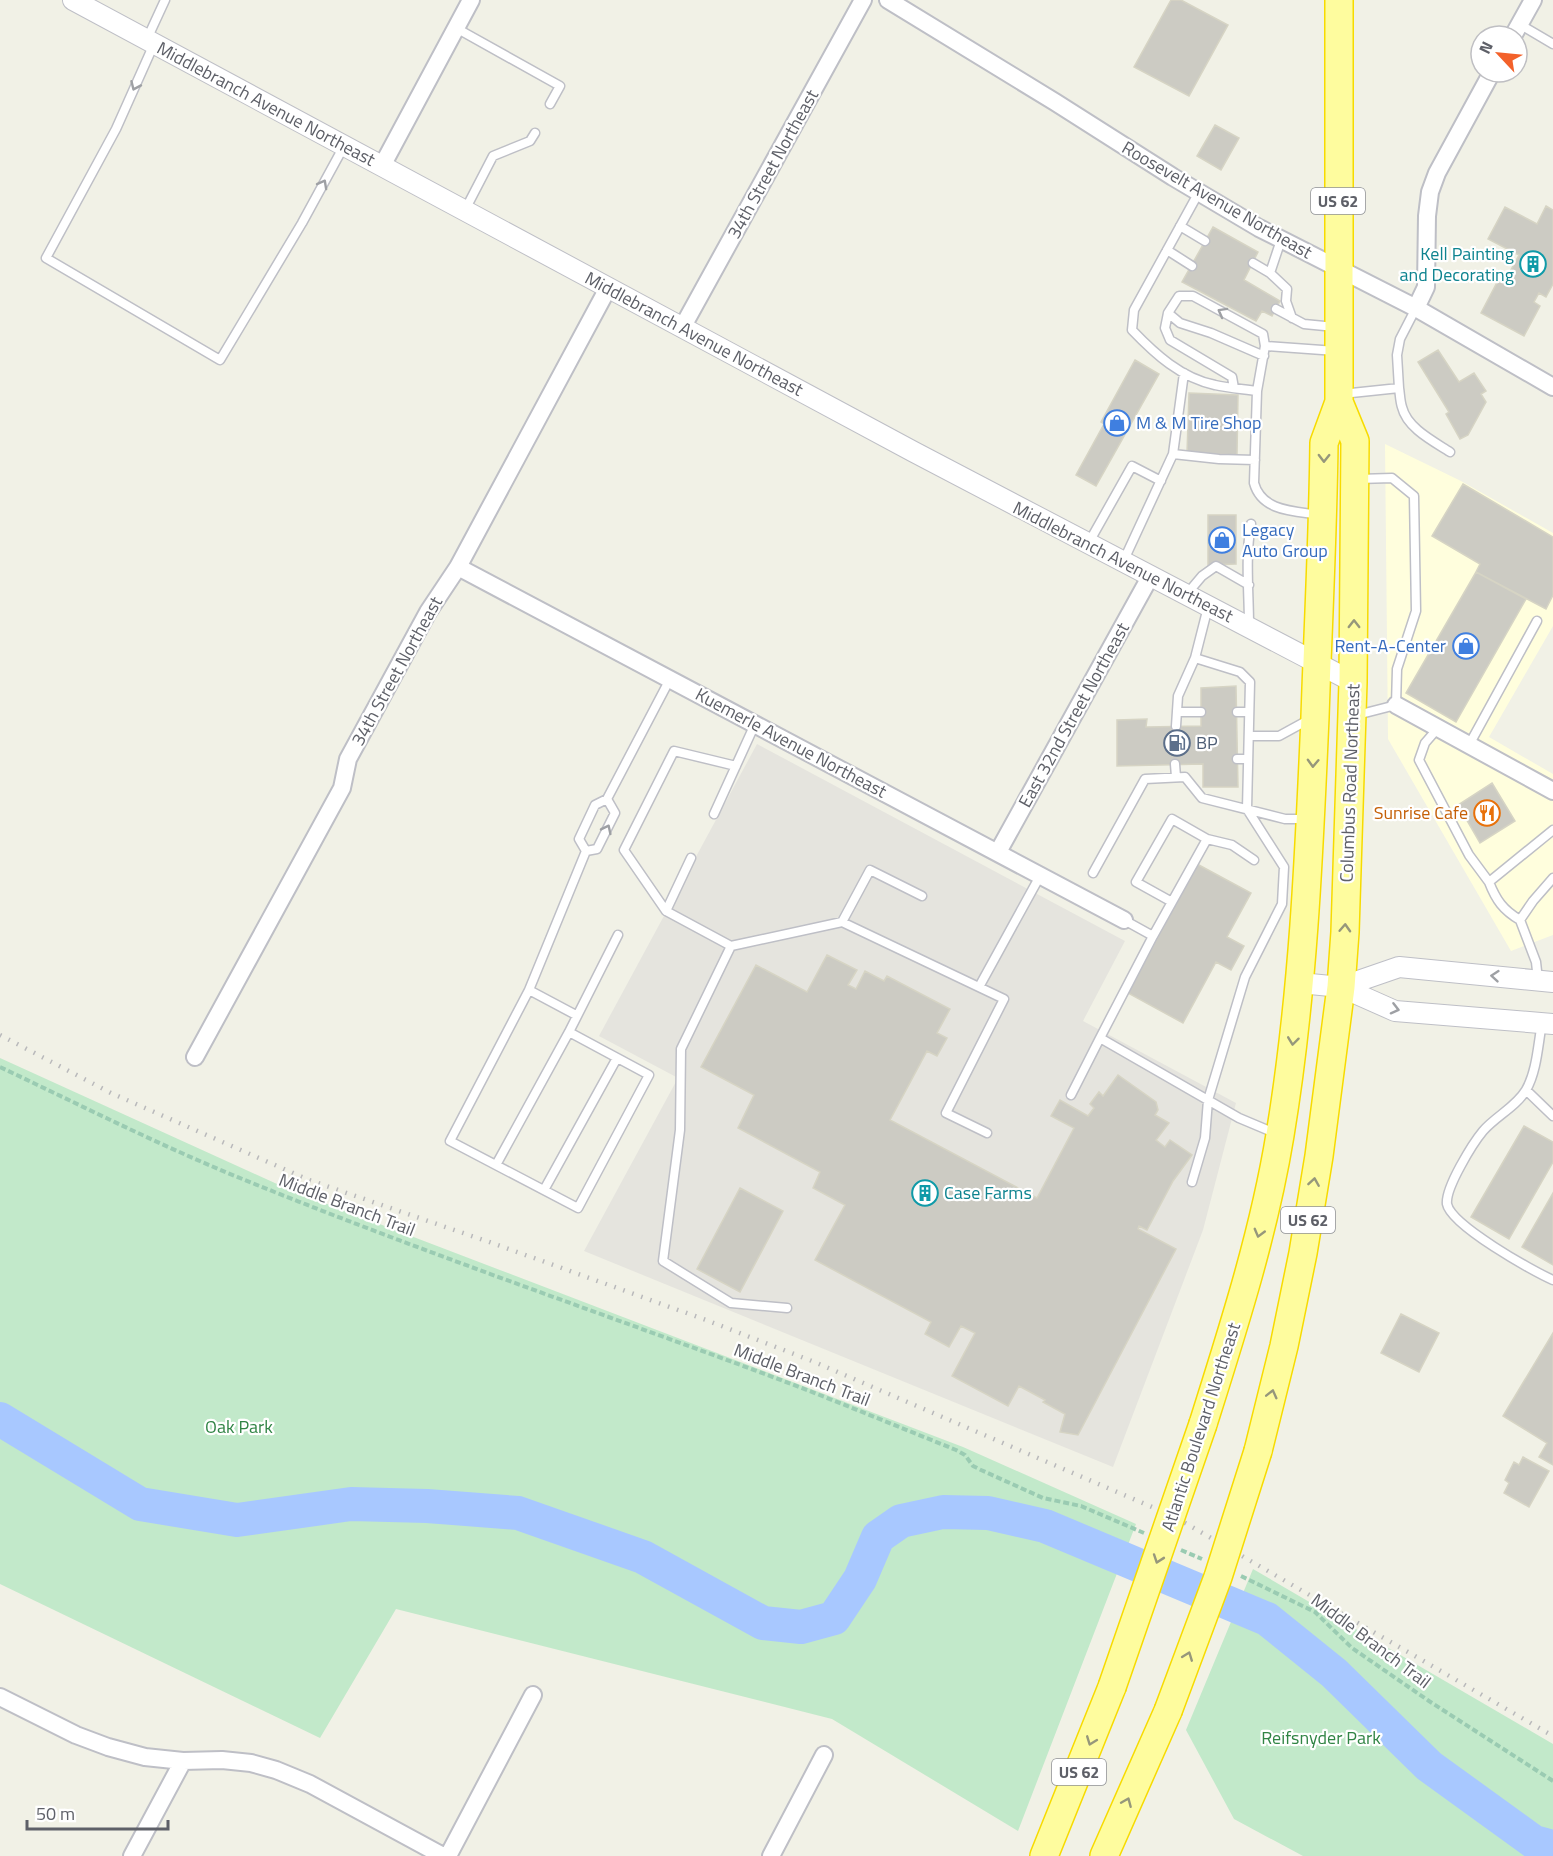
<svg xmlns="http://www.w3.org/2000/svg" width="1553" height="1856" font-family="'Titillium Web',sans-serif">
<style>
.commercial{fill:#fffedd}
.industrial{fill:#e5e4de}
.green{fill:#c2e9ca}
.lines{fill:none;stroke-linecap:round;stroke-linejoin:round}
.river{stroke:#a8c8ff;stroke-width:34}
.building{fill:#cccbc3;stroke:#d6d4c4;stroke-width:1.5}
.service-casing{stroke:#bebfc6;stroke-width:11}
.minor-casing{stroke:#bebfc6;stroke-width:20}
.tertiary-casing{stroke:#bebfc6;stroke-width:22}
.trunk-casing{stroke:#f7db00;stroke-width:30}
.path{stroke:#9acbb2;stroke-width:4;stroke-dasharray:6 3;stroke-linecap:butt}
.service{stroke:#fff;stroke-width:8}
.minor{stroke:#fff;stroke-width:16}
.tertiary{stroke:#fff;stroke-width:20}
.trunk{stroke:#fefc9e;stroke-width:27}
.rail{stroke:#b9b9bb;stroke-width:4.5;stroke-dasharray:1.5 8;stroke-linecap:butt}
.trunk-bridge-casing{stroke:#f7db00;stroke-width:30;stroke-linecap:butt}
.trunk-bridge{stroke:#fefc9e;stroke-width:27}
.oneway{stroke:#9ea0a4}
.oneway2{stroke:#96977b}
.labels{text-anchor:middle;stroke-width:4.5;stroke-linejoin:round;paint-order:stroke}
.shield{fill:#fff;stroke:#8e9095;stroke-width:1.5}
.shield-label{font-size:16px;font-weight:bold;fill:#5e6068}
.street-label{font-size:18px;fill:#5e6068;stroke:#fff}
.culture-label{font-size:18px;fill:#0d838f;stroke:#fff;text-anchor:end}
.shop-label{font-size:18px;fill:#366cbe;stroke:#fff;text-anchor:start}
.service-label{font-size:18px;fill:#4e5e75;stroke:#fff;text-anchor:start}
.food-label{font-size:18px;fill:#c56008;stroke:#fff;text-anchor:end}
.park-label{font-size:18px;fill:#308444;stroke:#fff}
</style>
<rect width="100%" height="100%" fill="#f1f1e6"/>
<!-- commercial -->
<path class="commercial" d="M1385 444 1461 481 1553 533V626L1489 737 1553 774V935L1511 951 1388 739Z"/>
<!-- industrial -->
<path class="industrial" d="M757 744 1125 941 1083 1021 1236 1103 1203 1230 1113 1467 584 1251 678 1078 599 1036Z"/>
<!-- green -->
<path class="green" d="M0 1058 288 1189 963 1447 1136 1524 1018 1831 832 1719 396 1609 320 1738 0 1584Z
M1253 1569 1553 1744V1856H1303L1234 1819 1186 1730Z"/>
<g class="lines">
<!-- river -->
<path class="river" d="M0 1419 140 1504 237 1520 351 1504 427 1506 518 1513 643 1557 763 1623 801 1627 834 1618 860 1579 878 1537 901 1521 943 1512 988 1513 1045 1526 1267 1619 1334 1673 1429 1766 1534 1842 1553 1847"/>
</g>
<!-- building -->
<path class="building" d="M1171 0H1181L1228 25 1189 96 1134 67Z
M1215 125 1239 138 1221 170 1197 156Z
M1546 206 1553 210V284L1546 297 1539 293 1534 302 1540 306 1524 336 1481 313 1502 273 1508 275 1519 255 1488 239 1505 207 1537 224Z
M1213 227 1258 252 1244 280 1280 301 1272 316 1262 311 1256 321 1182 282Z
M1438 350 1459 382 1474 373 1486 391 1481 394 1486 402 1468 435 1460 439 1446 414 1449 412 1418 362Z
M1135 360 1159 374 1096 486 1076 475 1104 424 1101 422Z
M1189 393 1238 395 1237 455 1187 453Z
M1463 484 1553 537V595L1546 609 1476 572 1480 564 1432 536Z
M1208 515H1236V564L1208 565Z
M1476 572 1526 599 1456 722 1406 693Z
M1236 686 1238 787H1203V764L1117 766V720L1147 719 1146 727 1201 726V688Z
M1492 783 1515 821 1480 843 1458 805Z
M1197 864 1251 893 1227 937 1244 946 1231 970 1216 962 1183 1023 1128 993Z
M827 955 857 970 848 985 856 989 865 971 884 981 887 976 950 1009 937 1033 947 1038 937 1056 927 1051 890 1120 1037 1198 1074 1128 1051 1116 1060 1100 1088 1116 1094 1108 1090 1104 1099 1092 1103 1096 1118 1075 1156 1102 1158 1110 1155 1115 1169 1123 1156 1140 1165 1147 1170 1140 1192 1155 1173 1181 1147 1230 1139 1226 1138 1229 1176 1249 1078 1435 1060 1432 1065 1414 1043 1402 1045 1400 1019 1386 1008 1406 952 1376 975 1333 961 1326 949 1347 925 1334 931 1322 815 1260 845 1205 813 1188 820 1172 738 1128 754 1095 701 1067 756 965 807 992Z
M1524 1126 1553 1142V1162L1509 1239 1471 1217Z
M740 1188 783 1211 740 1292 697 1269Z
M1553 1193V1265L1522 1247Z
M1401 1314 1439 1333 1419 1372 1381 1353Z
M1553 1333V1465L1539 1457 1547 1443 1503 1416Z
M1523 1457 1549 1471 1529 1507 1504 1493 1509 1483 1505 1480 1514 1462 1519 1465Z"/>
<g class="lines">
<!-- service casing -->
<g class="service-casing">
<path id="service" d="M1519 24 1553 44
M456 28 560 86 550 104
M147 39 165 0
M154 44 116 129 46 258 220 360 302 223 344 146
M1199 192 1134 310 1132 330C1155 354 1181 378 1215 385 1228 388 1243 389 1257 391
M465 210 493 156 530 141 535 133
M1180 226 1205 241
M1167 250 1192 266
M1253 263 1270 273 1287 289 1286 301 1292 318
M1270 273 1281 240
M1276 309 1304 324 1335 327
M1168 313 1180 323 1211 333 1264 356
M1234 388 1232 377 1170 340 1165 328 1168 313 1179 296H1193L1263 334 1265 346
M1399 388 1397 355 1400 339 1416 308
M1342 394 1399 388C1400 394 1400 401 1402 407 1407 428 1433 441 1450 452
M1173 454 1219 459 1255 460
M1320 515C1295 511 1262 512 1254 483L1257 391 1265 346 1336 351
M1088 544 1132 466 1161 481
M1123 562 1173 454 1184 373
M1186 595 1202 576 1216 566 1249 585
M1249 626C1249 592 1245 558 1251 524
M1177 712H1201
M1237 712H1249
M1357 715 1396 705 1397 669 1416 611 1414 496 1392 478 1358 479
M1176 726 1178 696 1195 658
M1438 728 1425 743 1419 760 1469 855 1489 882 1553 830
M1249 736H1279L1310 719
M1469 745 1537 621
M1237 759H1248
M1175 764 1176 777
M714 814 755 724
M1207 839 1232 845 1254 860
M586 851 579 839 595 805 607 799 670 679
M586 851 597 849 615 813 607 799
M691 858 666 911 731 946 842 922 1004 999 946 1113 987 1133
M1093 873 1145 779 1185 777 1202 798 1285 819H1306
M1489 882C1496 900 1503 910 1520 920
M666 911 624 850 674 751 736 766
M1124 920 1153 936 1100 1038 1239 1118 1277 1134
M842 922 870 870 922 896
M1153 936 1207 839 1172 819 1136 882 1172 902
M731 946 681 1049 680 1130 663 1261 731 1303 787 1308
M1538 980 1536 962 1520 920 1533 901 1553 878
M979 987 1040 876
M529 990 576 1015
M1542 1023C1538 1044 1537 1071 1526 1090 1516 1107 1496 1116 1483 1131 1473 1143 1445 1188 1447 1204 1451 1225 1532 1271 1553 1280
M569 1032 649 1075 578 1208 450 1141 529 990 586 851
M1526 1090 1553 1116
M1071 1095 1100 1038
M496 1165 569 1032 618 935
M1192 1182 1205 1138 1208 1100 1245 977 1282 904 1284 867 1247 809 1250 682 1240 672 1195 658 1208 607
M544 1190 617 1058"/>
</g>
<!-- minor casing -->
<g class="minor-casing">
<path id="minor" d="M888 0 1055 102 1173 177 1259 228 1416 308 1553 387
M1513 36 1533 0
M382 166 471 0
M1416 308 1426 287 1427 216 1430 192 1437 173 1492 72
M682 328 863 0
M458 567 1124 920
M1396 705 1553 791
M998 852 1150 577
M195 1057 342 788 348 759 428 612 458 567 608 288
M0 1697 76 1735 108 1747 145 1757 183 1761 222 1760 251 1763 276 1770 310 1784 443 1856
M132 1856 183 1761
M448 1856 533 1695
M771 1856 824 1755"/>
</g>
<!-- tertiary casing -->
<g class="tertiary-casing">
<path id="tertiary" d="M73 0C354 150 633 303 914 452 1060 530 1207 605 1353 682
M1300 983 1341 987 1395 1011 1553 1024
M1341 987 1399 967 1553 982"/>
</g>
<!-- trunk casing -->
<g class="trunk-casing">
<path id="trunk" d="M1203 1424C1233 1329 1264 1233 1280 1135 1303 996 1309 857 1315 717 1318 626 1323 534 1324 443L1339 402V0
M1258 1451 1284 1346 1303 1253 1319 1156 1341 987 1345 932 1353 682 1355 441 1339 402
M1044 1856 1112 1687
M1104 1856 1168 1711"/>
</g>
<!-- path -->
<path class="path" d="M0 1067C78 1104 155 1143 235 1176 406 1246 581 1306 754 1370 822 1395 889 1423 956 1450L965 1455 973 1466 981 1470 1043 1498 1081 1506 1144 1533
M1181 1550 1202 1559
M1241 1576 1315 1612 1352 1648 1429 1701 1553 1781"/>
<!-- service -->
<use href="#service" class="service"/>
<!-- minor -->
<use href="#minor" class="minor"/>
<!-- tertiary -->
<use href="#tertiary" class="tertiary"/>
<!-- trunk -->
<use href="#trunk" class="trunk"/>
<!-- rail -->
<path class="rail" d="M0 1035 111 1093 309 1180 495 1244 706 1320 812 1361 1173 1516 1553 1736"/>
<!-- trunk-bridge casing -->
<g class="trunk-bridge-casing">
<path id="trunk-bridge" d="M1112 1687 1203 1424
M1168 1711 1218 1577 1258 1451"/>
</g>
<!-- trunk-bridge -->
<use href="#trunk-bridge" class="trunk-bridge"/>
</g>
<!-- one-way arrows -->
<defs><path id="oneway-chevron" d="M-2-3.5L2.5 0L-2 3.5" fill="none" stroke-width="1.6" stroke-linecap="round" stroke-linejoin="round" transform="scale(1.5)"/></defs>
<g class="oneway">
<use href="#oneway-chevron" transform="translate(135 86) rotate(114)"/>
<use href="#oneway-chevron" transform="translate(323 184) rotate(-61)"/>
<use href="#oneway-chevron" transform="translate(1222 312) rotate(-151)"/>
<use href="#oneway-chevron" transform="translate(607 829) rotate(-64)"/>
<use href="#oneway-chevron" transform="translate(1495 976) rotate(-175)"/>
<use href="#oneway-chevron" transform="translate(1395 1009) rotate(14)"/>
</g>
<g class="oneway2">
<use href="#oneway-chevron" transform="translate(1324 458) rotate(91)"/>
<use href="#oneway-chevron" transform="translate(1354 624) rotate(-90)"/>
<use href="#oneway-chevron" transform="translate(1313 763) rotate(92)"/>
<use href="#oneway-chevron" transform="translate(1345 928) rotate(-87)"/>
<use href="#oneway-chevron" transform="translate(1293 1041) rotate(97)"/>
<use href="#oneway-chevron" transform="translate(1314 1182) rotate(-81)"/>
<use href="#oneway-chevron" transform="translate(1259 1233) rotate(105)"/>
<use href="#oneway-chevron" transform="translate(1272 1394) rotate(-76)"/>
<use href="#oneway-chevron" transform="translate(1158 1559) rotate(109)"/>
<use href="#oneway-chevron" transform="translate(1188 1656) rotate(-69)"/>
<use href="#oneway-chevron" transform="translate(1091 1741) rotate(111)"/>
<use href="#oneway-chevron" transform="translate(1127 1802) rotate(-67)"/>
</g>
<!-- icons -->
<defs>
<g id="building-ring" transform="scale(1.35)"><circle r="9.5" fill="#fff" stroke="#0f9aa8" stroke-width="1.5"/><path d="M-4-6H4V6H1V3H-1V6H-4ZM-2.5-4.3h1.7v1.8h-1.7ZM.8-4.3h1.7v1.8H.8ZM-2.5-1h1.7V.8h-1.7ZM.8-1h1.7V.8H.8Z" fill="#0f9aa8"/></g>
<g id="shop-ring" transform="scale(1.35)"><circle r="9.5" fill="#fff" stroke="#3f7fe0" stroke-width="1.5"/><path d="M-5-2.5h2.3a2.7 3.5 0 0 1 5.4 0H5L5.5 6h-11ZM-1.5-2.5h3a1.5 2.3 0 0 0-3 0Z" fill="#3f7fe0"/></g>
<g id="fuel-ring" transform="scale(1.35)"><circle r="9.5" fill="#fff" stroke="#5c6f8a" stroke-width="1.5"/><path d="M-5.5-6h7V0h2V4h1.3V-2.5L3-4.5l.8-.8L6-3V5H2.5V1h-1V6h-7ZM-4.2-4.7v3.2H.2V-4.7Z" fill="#5c6f8a"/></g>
<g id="restaurant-ring" transform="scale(1.35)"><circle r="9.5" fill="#fff" stroke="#e8710a" stroke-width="1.5"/><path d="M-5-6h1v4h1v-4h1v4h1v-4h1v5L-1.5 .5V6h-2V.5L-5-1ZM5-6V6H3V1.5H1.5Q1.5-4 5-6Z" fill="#e8710a"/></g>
</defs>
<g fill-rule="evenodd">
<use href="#building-ring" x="1533" y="264"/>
<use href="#shop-ring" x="1117" y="423"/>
<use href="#shop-ring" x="1222" y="540"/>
<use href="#shop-ring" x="1466" y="646"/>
<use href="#fuel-ring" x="1177" y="743"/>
<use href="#restaurant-ring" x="1487" y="813"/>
<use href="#building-ring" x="925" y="1193"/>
</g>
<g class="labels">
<!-- shield labels -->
<g class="shield">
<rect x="1311" y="188" width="54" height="26" rx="4.5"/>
<rect x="1281" y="1207" width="54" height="26" rx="4.5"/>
<rect x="1052" y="1759" width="54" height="26" rx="4.5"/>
</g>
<g class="shield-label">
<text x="1338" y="207">US 62</text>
<text x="1308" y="1226">US 62</text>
<text x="1079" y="1778">US 62</text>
</g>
<!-- street labels -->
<g class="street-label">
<text transform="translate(266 104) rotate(28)" y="6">Middlebranch Avenue Northeast</text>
<text transform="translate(773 164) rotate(-61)" y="6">34th Street Northeast</text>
<text transform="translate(1217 200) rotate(30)" y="6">Roosevelt Avenue Northeast</text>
<text transform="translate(694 334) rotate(28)" y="6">Middlebranch Avenue Northeast</text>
<text transform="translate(1123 562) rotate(27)" y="6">Middlebranch Avenue Northeast</text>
<text transform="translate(397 671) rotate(-61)" y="6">34th Street Northeast</text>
<text transform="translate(1074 715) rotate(-61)" y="6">East 32nd Street Northeast</text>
<text transform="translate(791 743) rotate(28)" y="6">Kuemerle Avenue Northeast</text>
<text transform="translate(1350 783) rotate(-88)" y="6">Columbus Road Northeast</text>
<text transform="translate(347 1205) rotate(21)" y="6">Middle Branch Trail</text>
<text transform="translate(802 1375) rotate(21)" y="6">Middle Branch Trail</text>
<text transform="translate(1201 1427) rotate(-72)" y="6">Atlantic Boulevard Northeast</text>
<text transform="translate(1371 1641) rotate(37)" y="6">Middle Branch Trail</text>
</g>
<!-- culture labels -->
<g class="culture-label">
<text x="1514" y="260">Kell Painting<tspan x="1514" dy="21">and Decorating</tspan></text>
<text x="944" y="1199" text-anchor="start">Case Farms</text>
</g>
<!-- shop labels -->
<g class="shop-label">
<text x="1136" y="429">M &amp; M Tire Shop</text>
<text x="1242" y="536">Legacy<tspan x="1242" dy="21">Auto Group</tspan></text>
<text x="1446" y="652" text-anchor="end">Rent-A-Center</text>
</g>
<!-- service labels -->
<g class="service-label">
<text x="1196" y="749">BP</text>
</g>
<!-- food labels -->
<g class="food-label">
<text x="1468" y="819">Sunrise Cafe</text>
</g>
<!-- park labels -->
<g class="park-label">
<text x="239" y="1433">Oak Park</text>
<text x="1321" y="1744">Reifsnyder Park</text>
</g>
</g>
<!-- north arrow -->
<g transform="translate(1499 54) rotate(296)"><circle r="28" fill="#ffffff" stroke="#bfbfc3" stroke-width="1.5"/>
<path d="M0-4.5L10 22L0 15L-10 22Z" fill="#f3612a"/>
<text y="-9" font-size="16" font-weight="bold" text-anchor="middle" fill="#5e6068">N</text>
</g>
<!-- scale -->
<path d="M27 1820v9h141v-9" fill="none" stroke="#5e6068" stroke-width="3"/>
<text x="36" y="1820" font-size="18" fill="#5e6068" stroke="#ffffff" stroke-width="4.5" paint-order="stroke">50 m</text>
</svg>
